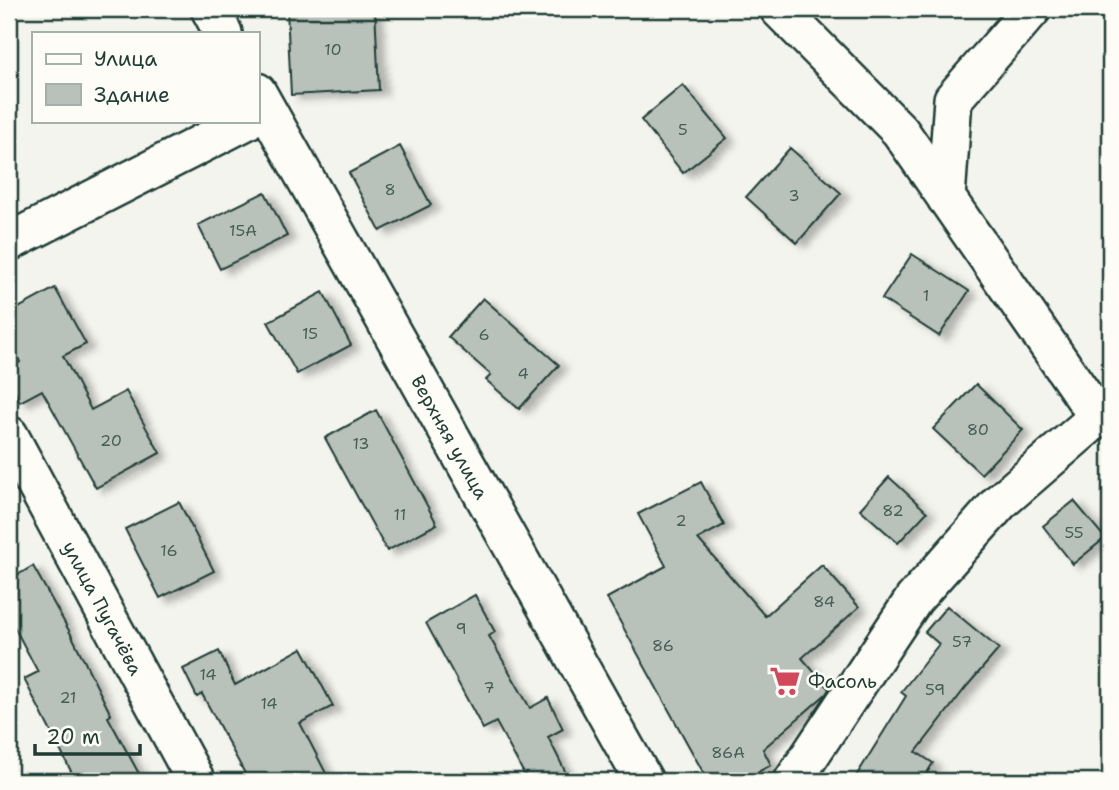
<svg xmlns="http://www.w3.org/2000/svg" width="1119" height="790" font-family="'Shantell Sans',sans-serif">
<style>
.building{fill:#b9c1bb;stroke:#1f3d34;stroke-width:2;filter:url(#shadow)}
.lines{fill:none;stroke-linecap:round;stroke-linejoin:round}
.street-casing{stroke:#1f3d34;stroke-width:42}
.street{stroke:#fdfcf7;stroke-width:37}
.labels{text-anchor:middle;stroke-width:5;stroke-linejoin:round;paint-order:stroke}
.number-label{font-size:16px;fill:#465e56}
.street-label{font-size:19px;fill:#1f3d34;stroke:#fdfcf7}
.poi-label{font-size:19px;fill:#1f3d34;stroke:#fdfcf7;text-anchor:start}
</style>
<defs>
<filter id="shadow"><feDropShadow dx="8" dy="4.5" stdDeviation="3.5" flood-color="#0004"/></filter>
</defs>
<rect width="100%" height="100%" fill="#f4f4ef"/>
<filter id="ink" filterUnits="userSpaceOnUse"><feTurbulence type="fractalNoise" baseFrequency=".0143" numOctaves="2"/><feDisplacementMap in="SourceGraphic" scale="14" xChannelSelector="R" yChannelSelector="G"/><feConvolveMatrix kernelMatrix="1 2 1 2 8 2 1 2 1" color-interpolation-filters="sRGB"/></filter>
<g filter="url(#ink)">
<!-- building -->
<path class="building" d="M287 9H375L379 90 291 95Z
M683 85 727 138 683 173 641 120Z
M400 146 431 205 380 231 349 173Z
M790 148 841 193 797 243 746 197Z
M265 192 287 236 220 269 198 225Z
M912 254 969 291 939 336 882 299Z
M55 288 86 344 63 356 91 410 126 391 160 453 96 488 42 390 20 402 9 380V368L20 362 9 340V313Z
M323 292 351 345 297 374 268 322Z
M483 298 559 365 519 409 486 380 491 375 448 337Z
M976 384 1023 430 981 474 933 429Z
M376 410 437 524 387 551 325 438Z
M889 477 927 512 898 543 860 509Z
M701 482 724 525 698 539 765 616 822 565 859 607 802 658 829 689 826 694 763 749 771 765 741 781H708L607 598 666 566 638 514Z
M1074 501 1105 538 1073 564 1043 526Z
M179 502 214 571 160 598 125 529Z
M33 566 72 636 111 715 108 717 143 781H76L24 679 38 672 9 617V580Z
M475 595 495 632 489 636 530 708 548 698 563 729 548 737 570 781H528L496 722 483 729 426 623Z
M947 606 999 649 967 686 916 752 933 763 922 781H853L906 696 901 692 939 644 925 632Z
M302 648 333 706 300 723 330 781H249L202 694 197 697 183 669 219 651 235 685Z"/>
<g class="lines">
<!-- street casing -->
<g class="street-casing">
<path id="street" d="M210 9 223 33
M779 9 900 131 1098 417
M257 92 644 781
M946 198 953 99 1032 9
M9 242 246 121
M9 435 196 781
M793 781 914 599 1000 502 1098 417 1110 408"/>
</g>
<!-- street -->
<use href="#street" class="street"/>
</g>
</g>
<!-- icons -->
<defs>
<g id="supermarket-bare" transform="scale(2.415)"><path d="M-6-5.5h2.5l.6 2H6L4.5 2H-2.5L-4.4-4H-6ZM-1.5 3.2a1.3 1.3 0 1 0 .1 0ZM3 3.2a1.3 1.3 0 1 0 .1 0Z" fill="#d1495b" stroke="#fdfcf7" stroke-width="2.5" paint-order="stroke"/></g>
</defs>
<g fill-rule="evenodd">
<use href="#supermarket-bare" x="785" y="681"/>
</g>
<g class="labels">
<!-- number labels -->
<g class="number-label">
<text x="333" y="55">10</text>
<text x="683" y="135">5</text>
<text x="390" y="195">8</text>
<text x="794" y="201">3</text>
<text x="243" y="236">15А</text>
<text x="926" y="301">1</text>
<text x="310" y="339">15</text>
<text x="484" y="340">6</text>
<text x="523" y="379">4</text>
<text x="978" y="435">80</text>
<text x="111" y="446">20</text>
<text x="361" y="449">13</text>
<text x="893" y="516">82</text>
<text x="400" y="520">11</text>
<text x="681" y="526">2</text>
<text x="1074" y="538">55</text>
<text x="169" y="556">16</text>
<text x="824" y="607">84</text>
<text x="461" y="634">9</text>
<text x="962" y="647">57</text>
<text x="663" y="651">86</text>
<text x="208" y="680">14</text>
<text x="489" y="693">7</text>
<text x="935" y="695">59</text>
<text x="68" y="703">21</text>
<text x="269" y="709">14</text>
<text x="728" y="758">86А</text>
</g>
<!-- street labels -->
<g class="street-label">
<text transform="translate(450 437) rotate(61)" y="7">Верхняя улица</text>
<text transform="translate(103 608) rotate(62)" y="7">улица Пугачёва</text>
</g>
<!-- poi labels -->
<g class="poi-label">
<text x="808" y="688">Фасоль</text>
</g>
</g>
<!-- margin -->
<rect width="1119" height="790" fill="none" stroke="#fdfcf7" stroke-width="35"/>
<rect x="18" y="18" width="1084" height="755" fill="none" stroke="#1f3d34" stroke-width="2.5" filter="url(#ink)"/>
<!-- legend -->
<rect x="32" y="32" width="228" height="91" fill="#fdfcf7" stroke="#a4b0a9" stroke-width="2"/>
<rect x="46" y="54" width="35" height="10" fill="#fdfcf7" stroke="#a4b0a9" stroke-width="2"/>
<text x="94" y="66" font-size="21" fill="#1f3d34">Улица</text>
<rect x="46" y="84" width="35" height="21" fill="#b9c1bb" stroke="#a4b0a9" stroke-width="2"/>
<text x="94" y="102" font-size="21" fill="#1f3d34">Здание</text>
<!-- scale -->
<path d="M35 744v10h105v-10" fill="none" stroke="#1f3d34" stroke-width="3.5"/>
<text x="46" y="744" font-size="21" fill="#1f3d34" stroke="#fdfcf7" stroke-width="5" paint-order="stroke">20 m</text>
</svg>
